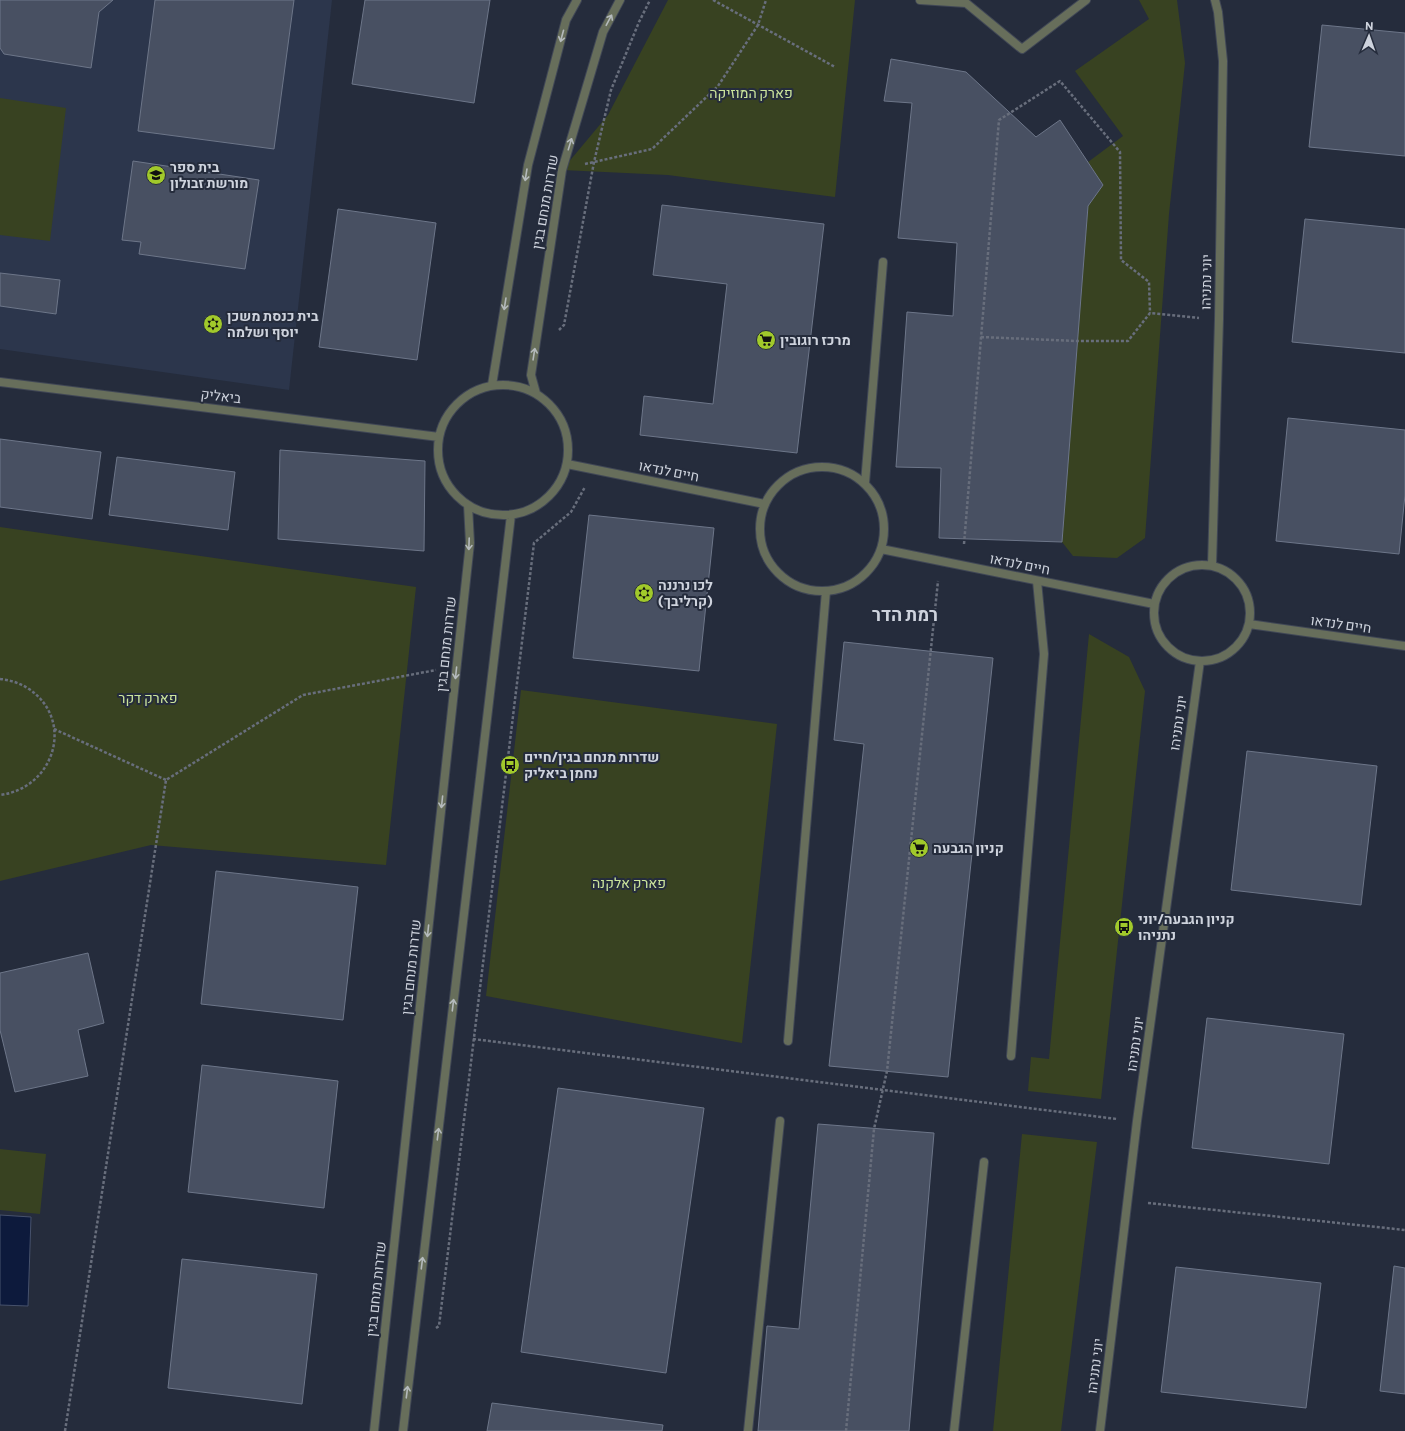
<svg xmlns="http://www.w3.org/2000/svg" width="1405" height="1431" font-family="Commissioner,Heebo,sans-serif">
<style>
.built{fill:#2c364c}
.green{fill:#384221}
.water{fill:#0d1a3c;stroke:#47526c}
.building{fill:#485062;stroke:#6d7689}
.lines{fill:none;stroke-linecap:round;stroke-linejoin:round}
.service-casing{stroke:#404756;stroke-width:10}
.minor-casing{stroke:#404756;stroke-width:10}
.tertiary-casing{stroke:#404756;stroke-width:10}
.path{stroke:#686e7c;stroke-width:2.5;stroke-dasharray:3 2;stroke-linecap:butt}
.service{stroke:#676e5b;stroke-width:8}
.minor{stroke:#676e5b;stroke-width:8}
.tertiary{stroke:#676e5b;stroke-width:8}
.oneway{stroke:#b4babc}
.labels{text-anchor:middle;stroke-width:4;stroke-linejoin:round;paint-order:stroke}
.park-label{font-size:14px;fill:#cce59c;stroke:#252c3c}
.poi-label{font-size:14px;font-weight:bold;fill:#ced3dd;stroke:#252c3c;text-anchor:start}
.street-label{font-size:14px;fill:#ced3dd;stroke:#252c3c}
.district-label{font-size:18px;font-weight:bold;fill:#ced3dd;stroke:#252c3c}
</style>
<rect width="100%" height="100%" fill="#252c3c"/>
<!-- built -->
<path class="built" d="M0 0H332L289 390 0 349Z"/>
<!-- green -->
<path class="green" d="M668 0H855L835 197 668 175 562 170 608 115Z
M1139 0H1177L1185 63 1169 214 1145 538 1117 558 1073 556 1062 542 1088 206 1103 185 1088 162 1123 136 1075 71 1149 19Z
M0 98 66 108 50 241 0 235Z
M0 527 416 587 386 865 151 845 0 881Z
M1089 634 1129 657 1145 691 1101 1099 1028 1091 1031 1057 1049 1059Z
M521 690 777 724 742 1043 486 996Z
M1022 1134 1097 1142 1061 1431H993Z
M0 1149 46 1154 40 1214 0 1210Z"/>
<!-- water -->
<path class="water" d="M0 1215 31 1217 28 1306 0 1305Z"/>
<!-- building -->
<path class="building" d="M0 0H113L99 12 91 68 4 54 0 48Z
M155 0H294L274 149 138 131Z
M365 0H490L474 103 352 84Z
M1322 25 1405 33V156L1309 147Z
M891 59 966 72 1036 137 1060 120 1103 185 1088 206 1062 542 939 538 941 468 896 467 907 312 953 316 957 243 898 238 912 103 884 101Z
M133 161 259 180 245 269 139 254 141 242 122 240Z
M662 205 824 224 797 453 640 435 644 396 713 404 727 284 653 275Z
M338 209 436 223 417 360 319 347Z
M1305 219 1405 229V353L1292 342Z
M0 273 60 280 56 314 0 306Z
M1288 418 1405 430V495L1399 554 1276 541Z
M0 439 101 452 92 519 0 507Z
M280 450 425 461 424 551 278 539Z
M117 457 235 472 228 530 109 515Z
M589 515 714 528 699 671 573 658Z
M844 642 993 658 948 1077 829 1066 864 744 834 740Z
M1247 751 1377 766 1361 905 1231 890Z
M216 871 358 887 343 1020 201 1004Z
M88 953 104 1023 78 1030 88 1076 15 1092 0 1030V973Z
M1207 1018 1344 1034 1329 1164 1192 1148Z
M202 1065 338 1081 324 1208 188 1192Z
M558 1088 704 1108 666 1373 521 1352Z
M818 1124 934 1133 909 1431H758L767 1326 799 1329Z
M182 1259 317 1274 302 1404 168 1388Z
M1394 1266 1405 1268V1394L1380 1391Z
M1176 1267 1321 1283 1306 1408 1161 1392Z
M492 1403 663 1425 662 1431H487Z"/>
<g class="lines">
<!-- service casing -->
<g class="service-casing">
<path id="service" d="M920 0 966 3 1022 49 1086 0
M865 483 883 262
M788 1041 826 591
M1011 1056 1044 654 1037 581
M748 1431 780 1121
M954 1431 984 1162"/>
</g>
<!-- minor casing -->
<g class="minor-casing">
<path id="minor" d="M567 464 765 504
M760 529a62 62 0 1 1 124 0a62 62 0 1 1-124 0Z
M881 549 1154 604"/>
</g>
<!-- tertiary casing -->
<g class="tertiary-casing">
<path id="tertiary" d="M0 382 439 437
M438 450a65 65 0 1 1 130 0a65 65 0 1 1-130 0Z
M492 385 528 165 566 20 577 0
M536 393 531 375 562 170 603 32 620 0
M1154 613a48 48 0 1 1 96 0a48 48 0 1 1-96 0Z
M1212 566 1219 319 1223 61 1218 12 1215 0
M1249 624 1405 646
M374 1431 470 543 468 505
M403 1431 511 515
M1100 1431 1137 1121 1200 661"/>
</g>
<!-- path -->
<path class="path" d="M713 0 835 67
M585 164 652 149 718 86 758 25 766 0
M559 330 564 325 594 162 611 90 639 22 650 0
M981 337 1076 341H1128L1150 313 1199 318
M964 544 999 120 1060 81 1120 152 1121 260 1149 282 1150 313
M0 679C10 680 20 683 29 689 75 720 55 788 0 795
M54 729 166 780
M473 1039 1117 1119
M1148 1203 1405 1230
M436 1328 439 1326 534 543 571 512 585 487
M65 1431 166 780 303 695 436 670
M846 1431 874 1129 887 1071 938 581"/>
<!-- service -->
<use href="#service" class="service"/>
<!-- minor -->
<use href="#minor" class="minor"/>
<!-- tertiary -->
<use href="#tertiary" class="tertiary"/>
</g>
<!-- one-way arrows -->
<defs><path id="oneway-shaft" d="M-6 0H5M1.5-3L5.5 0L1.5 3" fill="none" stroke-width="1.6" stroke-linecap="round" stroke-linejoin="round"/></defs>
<g class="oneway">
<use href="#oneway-shaft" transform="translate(609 20) rotate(-62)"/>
<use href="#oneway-shaft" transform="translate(562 36) rotate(105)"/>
<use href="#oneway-shaft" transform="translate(570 144) rotate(-73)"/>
<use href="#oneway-shaft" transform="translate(526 175) rotate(99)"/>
<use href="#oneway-shaft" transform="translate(505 304) rotate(99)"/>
<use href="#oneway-shaft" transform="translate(534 354) rotate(-81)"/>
<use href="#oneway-shaft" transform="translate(469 544) rotate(92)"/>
<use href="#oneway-shaft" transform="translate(456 673) rotate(96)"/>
<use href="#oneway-shaft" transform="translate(442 802) rotate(96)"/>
<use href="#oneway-shaft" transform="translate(428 931) rotate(96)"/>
<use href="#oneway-shaft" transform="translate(453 1005) rotate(-83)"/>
<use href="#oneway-shaft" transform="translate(438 1134) rotate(-83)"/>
<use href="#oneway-shaft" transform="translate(422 1263) rotate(-83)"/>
<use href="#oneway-shaft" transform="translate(407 1392) rotate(-83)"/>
</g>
<!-- icons -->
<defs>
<g id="school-disc" transform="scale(1)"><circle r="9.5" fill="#a1c92b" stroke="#252c3c"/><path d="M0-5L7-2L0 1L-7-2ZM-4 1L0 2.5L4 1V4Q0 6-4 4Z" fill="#111"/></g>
<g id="synagogue-disc" transform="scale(1)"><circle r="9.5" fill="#a1c92b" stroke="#252c3c"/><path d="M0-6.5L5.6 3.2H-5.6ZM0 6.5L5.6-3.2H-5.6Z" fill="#111"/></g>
<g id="supermarket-disc" transform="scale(1)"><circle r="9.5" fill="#a1c92b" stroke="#252c3c"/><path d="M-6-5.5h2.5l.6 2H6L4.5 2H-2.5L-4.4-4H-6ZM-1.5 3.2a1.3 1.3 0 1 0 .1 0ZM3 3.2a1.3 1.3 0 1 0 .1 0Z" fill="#111"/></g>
<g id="bus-disc" transform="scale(1)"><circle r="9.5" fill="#a1c92b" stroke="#252c3c"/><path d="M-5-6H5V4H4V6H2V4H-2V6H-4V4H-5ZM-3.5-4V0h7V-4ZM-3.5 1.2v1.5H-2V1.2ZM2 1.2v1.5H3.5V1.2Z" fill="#111"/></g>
</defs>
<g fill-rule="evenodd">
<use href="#school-disc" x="156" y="175"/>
<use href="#synagogue-disc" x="213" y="324"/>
<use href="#supermarket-disc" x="766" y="340"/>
<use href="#synagogue-disc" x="644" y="593"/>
<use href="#bus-disc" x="510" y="765"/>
<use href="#supermarket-disc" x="919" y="848"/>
<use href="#bus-disc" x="1124" y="927"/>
</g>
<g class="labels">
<!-- park labels -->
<g class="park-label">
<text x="751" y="98">פארק המוזיקה</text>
<text x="148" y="703">פארק דקר</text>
<text x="629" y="888">פארק אלקנה</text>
</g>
<!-- poi labels -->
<g class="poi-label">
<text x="170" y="172">בית ספר<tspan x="170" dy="16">מורשת זבולון</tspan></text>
<text x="227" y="321">בית כנסת משכן<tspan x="227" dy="16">יוסף ושלמה</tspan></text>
<text x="780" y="345">מרכז רוגובין</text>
<text x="658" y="590">לכו נרננה<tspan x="658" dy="16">(קרליבך)</tspan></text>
<text x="524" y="762">שדרות מנחם בגין/חיים<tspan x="524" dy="16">נחמן ביאליק</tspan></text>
<text x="933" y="853">קניון הגבעה</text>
<text x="1138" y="924">קניון הגבעה/יוני<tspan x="1138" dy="16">נתניהו</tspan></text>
</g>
<!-- street labels -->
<g class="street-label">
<text transform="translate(545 202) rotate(-80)" y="5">שדרות מנחם בגין</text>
<text transform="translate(1206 282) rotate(-89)" y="5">יוני נתניהו</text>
<text transform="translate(221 396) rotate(7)" y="5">ביאליק</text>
<text transform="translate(669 471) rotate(11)" y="5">חיים לנדאו</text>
<text transform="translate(1020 564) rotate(11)" y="5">חיים לנדאו</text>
<text transform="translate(1341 624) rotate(8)" y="5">חיים לנדאו</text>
<text transform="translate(446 644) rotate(-84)" y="5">שדרות מנחם בגין</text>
<text transform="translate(1178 723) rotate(-82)" y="5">יוני נתניהו</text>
<text transform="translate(411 967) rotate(-84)" y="5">שדרות מנחם בגין</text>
<text transform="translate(1135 1044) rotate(-82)" y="5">יוני נתניהו</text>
<text transform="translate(376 1289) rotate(-84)" y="5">שדרות מנחם בגין</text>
<text transform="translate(1095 1366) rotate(-83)" y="5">יוני נתניהו</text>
</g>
<!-- district labels -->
<g class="district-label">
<text x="905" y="621">רמת הדר</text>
</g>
</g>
<!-- north arrow -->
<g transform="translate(1369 36) rotate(2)" stroke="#252c3c" stroke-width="3" paint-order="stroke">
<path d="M0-3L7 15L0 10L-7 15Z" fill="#ced3dd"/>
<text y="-6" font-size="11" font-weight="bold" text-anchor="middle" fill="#ced3dd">N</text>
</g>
</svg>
